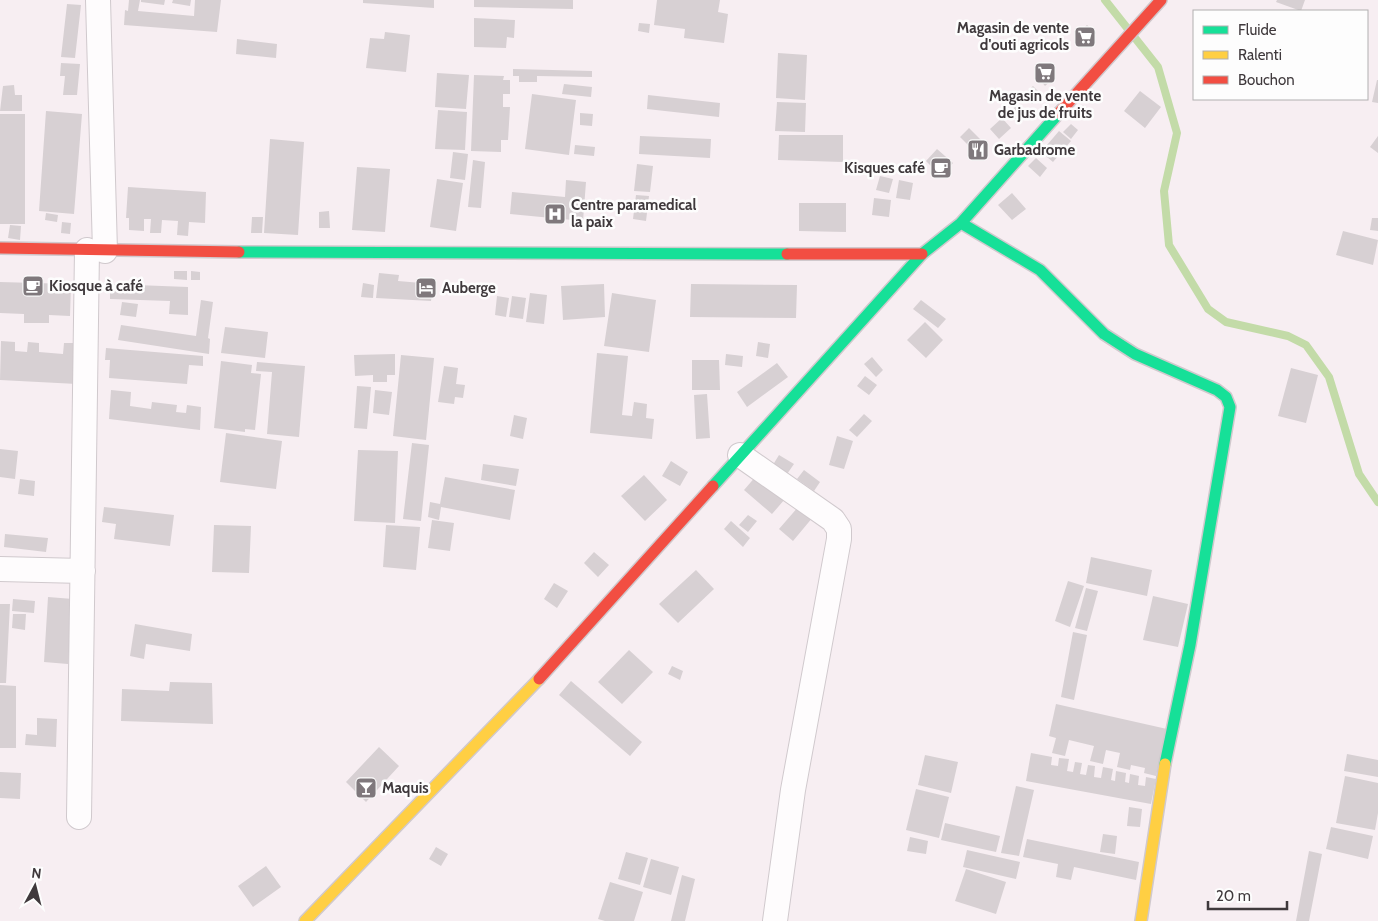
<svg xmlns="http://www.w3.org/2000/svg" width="1378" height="921" font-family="Cabin,sans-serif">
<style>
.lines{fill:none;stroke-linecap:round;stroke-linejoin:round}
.stream{stroke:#c3dba8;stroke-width:8}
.building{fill:#d7d0d3}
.street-casing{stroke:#d0c9cd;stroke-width:26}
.fast-casing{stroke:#d0c9cd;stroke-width:14}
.slow-casing{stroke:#d0c9cd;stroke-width:14}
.jam-casing{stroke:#d0c9cd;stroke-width:14}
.street{stroke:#fefcfd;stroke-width:24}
.fast{stroke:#16e098;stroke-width:11}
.slow{stroke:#ffcf43;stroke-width:11}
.jam{stroke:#f24e42;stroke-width:11}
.labels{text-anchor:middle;stroke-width:5;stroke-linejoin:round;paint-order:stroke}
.poi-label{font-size:15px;font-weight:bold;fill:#3f393c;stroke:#fdfdfd;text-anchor:start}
</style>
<rect width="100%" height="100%" fill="#f7eef2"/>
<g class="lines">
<!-- stream -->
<path class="stream" d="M1105 0 1158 67 1177 133 1164 191 1169 245 1208 309 1226 322 1288 336 1306 345 1329 377 1359 474 1378 502"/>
</g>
<!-- building -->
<path class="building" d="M129 0H140L138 11 194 16 195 0H221L217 32 124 25 125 10 128 11Z
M141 0H165L164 5 141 2Z
M173 0H191L190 6 172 3Z
M363 0H434V8L363 3Z
M474 0H573V9L474 7Z
M657 0H720L718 12 728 14 724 43 684 38 685 29 654 25Z
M1277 0H1305L1301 11 1276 2Z
M67 4 81 5 75 58 61 57Z
M474 18 515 20 514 38 507 37 506 48 474 47Z
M639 23 650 24 649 33 638 31Z
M1087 25 1096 33 1086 43 1077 34Z
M385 32 410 35 406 72 366 68 370 38 384 39Z
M237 39 277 44 276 58 236 54Z
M778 53 807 55 805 100 776 98Z
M61 63 80 64 77 95H63L65 76H60Z
M1045 67 1054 78 1045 86 1036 75Z
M513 69 592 71V77L537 76V82H519V76H513Z
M437 73 469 75 466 109 435 107Z
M474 75 504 76 503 80H510V94H503V107H510L508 140H501V152L471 151Z
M1377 80H1378V103L1372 102Z
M564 84 592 87 591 97 562 94Z
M14 85 15 95H22V111H0L3 86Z
M1033 86 1042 95 1032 104 1023 95Z
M1140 91 1161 107 1145 128 1124 111Z
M532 94 576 100 569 155 525 149Z
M648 95 720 103 719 117 647 109Z
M777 102 806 103 805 132 775 131Z
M1017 104 1026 113 1018 122 1009 113Z
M1083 105 1092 112 1086 120 1077 113Z
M438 110 467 112 465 150 435 149Z
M46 111 82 114 74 214 39 211Z
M580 113 593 114 592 126 580 125Z
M0 114H25V224H0Z
M1002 118 1011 128 999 139 990 129Z
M1071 124 1078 130 1071 139 1063 132Z
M969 128 986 145 977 154 960 137Z
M1059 131 1071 141 1053 162 1041 152Z
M779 135H843V162L778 160Z
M640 136 711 139 710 158 639 154Z
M1378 136V153L1370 147Z
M270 139 304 142 298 235 264 233Z
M575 145 595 147 594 156 574 154Z
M937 149 953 163 941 176 926 161Z
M453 152 468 154 465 180 450 178Z
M1036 158 1047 168 1040 177 1028 166Z
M473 160 485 162 481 208 468 207Z
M637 164 653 166 650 192 634 191Z
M357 167 390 169 385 232 352 230Z
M880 176 893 179 889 193 876 190Z
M437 179 463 183 456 231 430 227Z
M566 180 586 182 583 221 510 214 512 192 565 197Z
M899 180 913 183 910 200 896 198Z
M128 187 206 192 205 223 189 222 188 236 177 235 178 221 162 220 161 233H150L151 219H144V231L129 230V218H126Z
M1012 193 1026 209 1012 220 998 205Z
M636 195 649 196 646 221 633 219Z
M874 198 891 200 889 217 872 215Z
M799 203H846V232L799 231Z
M329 211 330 228H319V212Z
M46 213 58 215 57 222 45 220Z
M252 217H263L262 233H251Z
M1372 218H1378V231L1370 230Z
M62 222 71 223 70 234 61 233Z
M10 225 21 226 20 240 8 238Z
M1343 231 1378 240 1373 265 1336 255Z
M174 271H187V280L174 279Z
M191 271 200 272V280H191Z
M379 273 399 275 398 281 433 284 431 301 376 298Z
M0 282 71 284 70 316 49 315V323H24V314L0 313Z
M363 283 374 285 373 298 361 297Z
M110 284 188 287V315L169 314 170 301 110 299Z
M604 284 605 317 563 320 561 286Z
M691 284 797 285 796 318 690 317Z
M530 293 547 295 544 324 526 322Z
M612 293 656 300 649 352 604 346Z
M497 296 509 298 506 317 495 315Z
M512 296 526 298 523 319 509 317Z
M201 300 213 302 208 338 210 339 209 354 118 340 121 325 196 336Z
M921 300 946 319 938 328 913 309Z
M122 302 138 304 136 317 120 315Z
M925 322 943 340 926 358 907 340Z
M225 327 268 332 265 358 221 353Z
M1 341 15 342V351L27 352 28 342 39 343V352L63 354 64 343H77V384L0 380Z
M758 342 770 344 768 358 756 356Z
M106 348 203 356V366L189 365 187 384 109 378 110 360H105Z
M597 353 628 356 622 415 632 416 634 402 647 404 646 418 654 419 652 439 590 433Z
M395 354V375H387V382H373V375L355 376 354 355Z
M726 354 743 356 742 367 725 365Z
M401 355 434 358 426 440 393 436Z
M872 357 883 370 876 377 864 364Z
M692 360H719L720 390H692Z
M221 361 252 365 251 373 261 374 255 430 245 429V432L214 428Z
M257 362 305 366 299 437 267 434 272 372 256 371Z
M777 363 788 377 747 407 737 392Z
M444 366 458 368 456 384 465 385 463 398 455 397 454 404 438 402Z
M1291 368 1318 375 1306 423 1278 416Z
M865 376 877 385 869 395 857 386Z
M357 386 371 387 367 429 354 428Z
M111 390 131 392 130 406 151 409 152 402 177 405 176 412 186 413 187 405 201 407 200 430 109 419Z
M375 390 392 392 389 415 373 413Z
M707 394 710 438 696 439 694 395Z
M864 414 872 421 857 437 849 430Z
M514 415 527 418 523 439 510 436Z
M226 433 282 441 276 489 220 482Z
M837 436 853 441 844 469 829 465Z
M412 443 429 445 421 521 403 519Z
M0 449 18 451 15 479 0 477Z
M358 450 398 451 395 523 354 521Z
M779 455 794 464 785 477 771 468Z
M671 461 688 472 680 486 662 476Z
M483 464 519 469 516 486 481 480Z
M804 470 820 482 814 491 797 479Z
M644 475 667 500 645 521 621 496Z
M757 475 785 499 772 514 744 490Z
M445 477 515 490 510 520 441 507 439 520 428 517 430 502 440 504Z
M20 479 35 481 34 496 18 494Z
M799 506 813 517 793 541 779 529Z
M104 507 174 515 170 546 114 539 116 524 102 522Z
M748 515 757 521 748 532 739 525Z
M432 520 454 523 450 551 428 548Z
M731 521 750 538 743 547 724 529Z
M214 525 251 526 249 573 212 572Z
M386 525 420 527 416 570 383 567Z
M5 534 48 538 46 552 4 547Z
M594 552 609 565 598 577 584 563Z
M1091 557 1152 570 1147 596 1086 583Z
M696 570 714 589 678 623 659 604Z
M1068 581 1084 586 1070 627 1055 621Z
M554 583 568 591 557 608 544 599Z
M1086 588 1098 591 1087 631 1075 628Z
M1153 596 1188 604 1178 647 1143 640Z
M48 597 73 599 68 664 44 662Z
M13 599 35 601 34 613 12 611Z
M0 604H10L6 683H0Z
M13 614H26L25 630 12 628Z
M135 624 192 634 190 651 146 644 144 659 130 656Z
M1073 632 1087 635 1074 700 1061 697Z
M629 650 653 672 622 704 598 682Z
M672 666 683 671 680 680 668 674Z
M571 681 642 742 630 756 559 695Z
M170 682 212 683 213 724 121 721 122 689 169 691Z
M0 685 16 686V748H0Z
M1056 704 1167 729 1156 776 1144 773 1145 768 1131 765 1130 770 1117 767 1120 753 1106 750 1103 764 1090 761 1094 746 1069 740 1065 756 1052 753 1056 738 1049 736Z
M37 718 57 719 56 747 25 745 26 734 37 735Z
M379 747 399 766 366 802 346 782Z
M1031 753 1052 757 1051 765 1058 766 1059 758 1069 759 1067 771 1073 772 1075 762 1082 763 1080 774 1086 775 1088 765 1095 766 1094 777 1101 778 1103 767 1113 769 1111 780 1115 781 1116 771 1126 773 1125 782 1129 783 1130 774 1139 776 1138 785 1145 786 1146 777 1156 779 1151 804 1026 781Z
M1347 754 1378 760V777L1344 771Z
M925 755 958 762 951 793 918 785Z
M0 772 21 773 20 799 0 798Z
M1345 776 1378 783V813L1375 830 1336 823Z
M1016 786 1034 790 1019 856 1001 853Z
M916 789 949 797 939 838 906 830Z
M1129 807 1142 809 1140 827 1127 826Z
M945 823 1000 836 996 852 941 840Z
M1331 827 1373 836 1368 859 1326 849Z
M1103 834 1117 836 1115 854 1100 852Z
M910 837 928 841 926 854 907 851Z
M1027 839 1139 862 1136 880 1074 867 1071 880 1056 877 1058 864 1023 857Z
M436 847 448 854 441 866 429 859Z
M967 850 1020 862 1016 879 963 867Z
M1309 851 1322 854 1309 921H1296Z
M626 852 648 858 640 885 618 879Z
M651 859 679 867 671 895 643 887Z
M266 866 281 887 253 907 238 886Z
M966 869 1006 882 996 914 955 901Z
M682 875 695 879 685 921H671Z
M610 882 643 892 634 921H605L598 919Z"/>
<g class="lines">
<!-- street casing -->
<g class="street-casing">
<path id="street" d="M98 0 105 251
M740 455 833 520 839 529V539L793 790 775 921
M0 569 83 571
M79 817 87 250"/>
</g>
<!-- fast casing -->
<g class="fast-casing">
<path id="fast" d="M961 223 1040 270 1104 334 1135 354 1217 390 1226 397 1230 407 1190 645 1165 764
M239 252 787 254
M713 486 922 254 961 223 1059 113"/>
</g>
<!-- slow casing -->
<g class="slow-casing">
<path id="slow" d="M305 921 539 679
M1141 921 1165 764"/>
</g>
<!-- jam casing -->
<g class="jam-casing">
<path id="jam" d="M1059 113 1161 0
M0 248 239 252
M787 254H922
M539 679 713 486"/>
</g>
<!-- street -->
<use href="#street" class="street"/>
<!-- fast -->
<use href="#fast" class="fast"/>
<!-- slow -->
<use href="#slow" class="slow"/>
<!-- jam -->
<use href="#jam" class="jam"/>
</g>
<!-- icons -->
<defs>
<g id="supermarket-square" transform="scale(1.125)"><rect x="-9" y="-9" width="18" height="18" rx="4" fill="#7f787c" stroke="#fdfdfd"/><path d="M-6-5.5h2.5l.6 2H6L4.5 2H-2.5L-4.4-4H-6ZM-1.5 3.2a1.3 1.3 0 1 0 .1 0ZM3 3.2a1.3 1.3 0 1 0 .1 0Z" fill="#fff"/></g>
<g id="restaurant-square" transform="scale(1.125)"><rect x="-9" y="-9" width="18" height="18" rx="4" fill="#7f787c" stroke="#fdfdfd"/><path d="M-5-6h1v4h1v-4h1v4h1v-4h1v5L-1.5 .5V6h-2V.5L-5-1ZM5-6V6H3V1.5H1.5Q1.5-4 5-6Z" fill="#fff"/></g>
<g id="cafe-square" transform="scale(1.125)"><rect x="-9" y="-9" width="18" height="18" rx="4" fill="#7f787c" stroke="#fdfdfd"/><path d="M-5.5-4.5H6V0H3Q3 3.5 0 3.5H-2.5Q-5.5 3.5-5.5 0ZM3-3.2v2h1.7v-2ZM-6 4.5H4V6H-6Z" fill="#fff"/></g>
<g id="hospital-square" transform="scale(1.125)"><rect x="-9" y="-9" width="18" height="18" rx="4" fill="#7f787c" stroke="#fdfdfd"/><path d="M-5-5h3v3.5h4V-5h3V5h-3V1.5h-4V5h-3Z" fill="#fff"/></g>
<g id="hotel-square" transform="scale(1.125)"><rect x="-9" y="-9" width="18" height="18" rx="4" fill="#7f787c" stroke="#fdfdfd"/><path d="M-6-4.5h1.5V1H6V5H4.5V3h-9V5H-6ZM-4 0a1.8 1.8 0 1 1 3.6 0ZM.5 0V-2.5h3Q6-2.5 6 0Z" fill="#fff"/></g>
<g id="bar-square" transform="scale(1.125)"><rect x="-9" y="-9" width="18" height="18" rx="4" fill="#7f787c" stroke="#fdfdfd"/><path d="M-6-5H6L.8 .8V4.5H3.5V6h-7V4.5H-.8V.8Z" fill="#fff"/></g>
</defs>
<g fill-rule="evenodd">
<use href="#supermarket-square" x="1085" y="37"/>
<use href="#supermarket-square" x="1045" y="73"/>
<use href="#restaurant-square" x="978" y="150"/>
<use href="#cafe-square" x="941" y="168"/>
<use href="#hospital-square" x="555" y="214"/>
<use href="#cafe-square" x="33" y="286"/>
<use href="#hotel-square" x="426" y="288"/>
<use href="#bar-square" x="366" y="788"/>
</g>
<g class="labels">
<!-- poi labels -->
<g class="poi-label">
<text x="1069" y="33" text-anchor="end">Magasin de vente<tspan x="1069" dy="17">d'outi agricols</tspan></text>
<text x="1045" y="101" text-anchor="middle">Magasin de vente<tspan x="1045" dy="17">de jus de fruits</tspan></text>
<text x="994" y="155">Garbadrome</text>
<text x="925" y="173" text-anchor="end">Kisques café</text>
<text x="571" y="210">Centre paramedical<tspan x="571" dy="17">la paix</tspan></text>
<text x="49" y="291">Kiosque à café</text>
<text x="442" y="293">Auberge</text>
<text x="382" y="793">Maquis</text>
</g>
</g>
<!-- legend -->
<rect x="1193" y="10" width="175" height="90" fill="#fdfdfd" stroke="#b1afb0"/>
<rect x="1203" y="26" width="25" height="8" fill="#16e098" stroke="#b1afb0"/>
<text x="1238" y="35" font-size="15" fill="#3f393c">Fluide</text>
<rect x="1203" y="51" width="25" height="8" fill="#ffcf43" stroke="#b1afb0"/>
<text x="1238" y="60" font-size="15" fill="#3f393c">Ralenti</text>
<rect x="1203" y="76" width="25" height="8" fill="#f24e42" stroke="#b1afb0"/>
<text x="1238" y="85" font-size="15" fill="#3f393c">Bouchon</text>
<!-- north arrow -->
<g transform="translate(35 886) rotate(7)" stroke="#fdfdfd" stroke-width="4" paint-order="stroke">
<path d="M0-4L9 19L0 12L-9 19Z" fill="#3f393c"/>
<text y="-8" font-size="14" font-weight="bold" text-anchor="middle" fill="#3f393c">N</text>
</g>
<!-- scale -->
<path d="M1208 901v8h79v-8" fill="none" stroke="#3f393c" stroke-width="2.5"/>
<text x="1216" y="901" font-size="15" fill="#3f393c" stroke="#fdfdfd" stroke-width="4" paint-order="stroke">20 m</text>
</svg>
